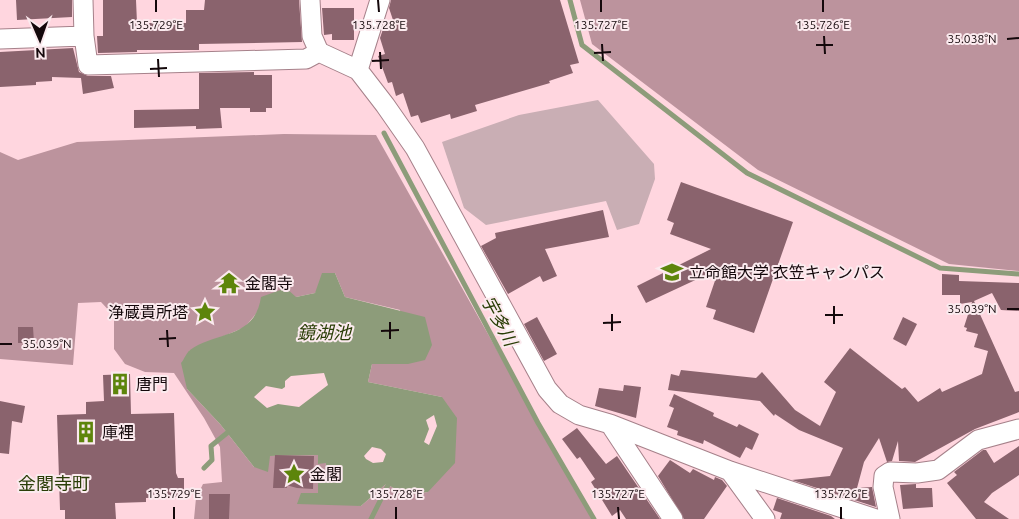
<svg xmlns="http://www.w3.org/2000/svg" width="1019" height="519" font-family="Ubuntu,'Noto Sans JP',sans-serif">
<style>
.green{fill:#c9aeb4}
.forest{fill:#bc939d;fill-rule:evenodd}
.water{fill:#8d9c7a;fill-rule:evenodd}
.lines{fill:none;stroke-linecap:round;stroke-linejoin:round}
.stream{stroke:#8d9c7a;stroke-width:5}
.building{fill:#8a636d}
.minor-casing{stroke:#a6818a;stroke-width:21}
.minor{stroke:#fff;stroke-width:19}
.ticks{fill:none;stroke:#14080b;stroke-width:2}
.labels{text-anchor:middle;stroke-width:4;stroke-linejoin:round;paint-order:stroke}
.poi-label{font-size:16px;fill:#14080b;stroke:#fbeaee;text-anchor:start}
.water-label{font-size:18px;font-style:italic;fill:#283c04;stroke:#fbeaee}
.neighbourhood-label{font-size:18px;fill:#2b3e08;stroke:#fbeaee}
.ticks-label{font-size:12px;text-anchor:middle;fill:#14080b;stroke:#fbeaee;stroke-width:4;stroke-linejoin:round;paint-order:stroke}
</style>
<rect width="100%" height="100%" fill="#ffd6df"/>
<!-- green -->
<path class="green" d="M598 100 654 164 655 179 639 224 617 230 606 201 486 225 464 208 442 142 519 115Z"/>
<!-- forest -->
<path class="forest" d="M580 0H1019V271L949 264 758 170 592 44Z
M284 134 376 135 592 519H194L196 498 203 484 222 482 220 447 204 418 174 373 145 372 125 364 114 349V316L101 302 78 303 73 365 0 359V152L18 160 77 142ZM335 273 345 297 400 310 408 364H372L368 382 442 397 428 492 407 495 386 484 361 506 318 493V478H325L326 463 318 455 270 456 254 467 220 424 187 389 189 351 245 327 259 310 296 297 315 293Z"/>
<!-- water -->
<path class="water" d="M322 273H335L345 297 425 317 432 345 425 360 408 364H372L368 382 442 397 457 418 455 463 428 492 407 495 386 484 361 506 297 504 301 493H318V478H325L326 463 318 464V455L270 456 268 472 254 467 220 424 187 389 181 363C184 360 186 353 190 350 216 331 255 339 261 297L286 288 296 297 315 293ZM324 373 328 385 299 407 278 404 267 408 254 397 266 386 282 389 285 387V381L291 376ZM434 415 437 426 429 445 424 442 429 429 426 420ZM372 447 381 449 386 454 383 462 373 463 366 459 364 456Z"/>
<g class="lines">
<!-- stream -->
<path class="stream" d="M570 0 582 45 747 173 940 268 1019 274
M384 133 538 423 594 519
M204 468 212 460 211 446 227 433
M371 519 388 485"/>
</g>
<!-- building -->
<path class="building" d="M16 0H72V17L17 20Z
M103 0H136L137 23H186V10H204L205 0H299L302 42 199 44V50H137V52L98 53 97 36H103Z
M391 0H560L579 63 570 65 573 73 549 81 550 83 475 105 477 111 451 119 450 114 421 123 418 115 411 117 403 93 396 96 392 82 388 83 378 56 385 54 380 38 385 23 393 20 389 8Z
M322 8H354V40H332V34L324 35Z
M73 48 79 72 88 76H111L114 88 83 94 81 78 52 77V81L36 82V85L0 87V52Z
M254 72V75H272V108H266V112H250V108H220L222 128 196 129V126L134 128V110L199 109V73Z
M681 182 793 222 754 333 713 319 716 310 706 307 719 269 646 303 637 286 711 249 670 234 674 223 667 220Z
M603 210 609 237 545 249 557 276 543 282 540 276 508 294 481 246 496 238 495 233Z
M942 274 959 275V281L1019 283V311L1001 310 992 293 974 301 1015 392 1019 391V412L975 429 915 462 899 461 898 441 892 461 887 462 879 438 864 462 857 488 872 487 876 507 792 480 830 476 843 448 799 430 775 414 774 416 760 401 668 390 671 374 679 376 681 370 756 378 762 372 795 410 820 426 836 392 824 382 850 348 902 389 905 387 918 402 940 388 942 392 982 374 988 351 974 347 978 334 966 331 967 328 964 327 972 302 960 304V295H942Z
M537 317 557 354 544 361 524 324Z
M903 317 917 324 906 346 893 339Z
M18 327H33L34 343H18Z
M130 374 131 414 174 413 176 473 178 478H184V492L178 493V497L146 498V502L115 503 116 519H65V510H60L57 415 86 414V402L104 401 103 375Z
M624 385 641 387 636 418 595 406 599 388 623 391Z
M674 394 714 413 713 416 737 427 739 424 759 434 752 450 746 447 740 458 704 440 703 444 677 435 678 431 667 427 674 408 669 406Z
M0 401 25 406 22 423 12 421 9 454 0 453Z
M577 428 606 464 617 456 660 519H626L620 510 612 516 591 482 595 479 580 457 577 459 562 439Z
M1019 446V475L992 493 984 502 1009 519H976L947 483 957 475 954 472 983 450H986L994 463Z
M275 455 314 456 313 489 297 488 286 485 287 488H273Z
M670 460 690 473 693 469 714 480 715 477 722 480 727 486 704 519H684L658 476Z
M916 484V488H932L933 507 903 509 900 485Z
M209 494H230L229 519H209Z
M777 498 831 516 835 519H780L782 513 773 510Z"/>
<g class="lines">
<!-- minor casing -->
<g class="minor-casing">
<path id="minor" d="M83 0 84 36 88 65 306 59 319 52
M310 0 312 36 319 52 358 70 385 105 415 148 547 389 560 404 579 415 610 424 730 471 876 519
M0 39 84 36
M358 70 380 0
M610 424 673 519
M730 471 765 519
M890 519 883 487 884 476 890 472 917 473 938 470 978 440 1019 429"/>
</g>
<!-- minor -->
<use href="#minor" class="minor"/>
</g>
<!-- ticks -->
<path class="ticks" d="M156 0V12M378 0 379 12M601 0V12M823 0V12M824 36 825 54M1007 39 1019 38M602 44 603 61M816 45H833M380 52 381 69M594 53 611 52M158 59 159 77M372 61 389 60M150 69 167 68M834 306V324M1007 309H1019M612 314V331M825 315H843M390 322V339M603 323 621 322M167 330 168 347M381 331 399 330M159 339 176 338M0 344H12M174 507V519M396 507V519M618 507 619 519M841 507V519"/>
<!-- icons -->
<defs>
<g id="university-bare" transform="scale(1.725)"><path d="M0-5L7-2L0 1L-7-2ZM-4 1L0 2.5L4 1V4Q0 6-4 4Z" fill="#5d850b" stroke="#fbeaee" stroke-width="2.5" paint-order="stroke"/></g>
<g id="temple-bare" transform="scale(1.725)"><path d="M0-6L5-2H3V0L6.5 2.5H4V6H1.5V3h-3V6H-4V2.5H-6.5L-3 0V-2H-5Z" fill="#5d850b" stroke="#fbeaee" stroke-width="2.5" paint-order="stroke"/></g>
<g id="sight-bare" transform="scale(1.725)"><path d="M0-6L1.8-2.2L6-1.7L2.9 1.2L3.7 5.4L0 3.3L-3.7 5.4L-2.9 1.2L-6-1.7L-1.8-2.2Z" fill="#5d850b" stroke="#fbeaee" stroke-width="2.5" paint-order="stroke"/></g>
<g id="building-bare" transform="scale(1.725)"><path d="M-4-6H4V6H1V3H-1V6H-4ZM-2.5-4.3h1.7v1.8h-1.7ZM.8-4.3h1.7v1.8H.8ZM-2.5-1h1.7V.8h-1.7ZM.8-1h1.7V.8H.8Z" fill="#5d850b" stroke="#fbeaee" stroke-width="2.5" paint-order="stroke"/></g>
</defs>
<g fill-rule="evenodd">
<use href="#university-bare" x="672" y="272"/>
<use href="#temple-bare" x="229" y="283"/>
<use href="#sight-bare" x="205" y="312"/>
<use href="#building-bare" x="120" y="384"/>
<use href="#building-bare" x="86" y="432"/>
<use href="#sight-bare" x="294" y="474"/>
</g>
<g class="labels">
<!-- poi labels -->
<g class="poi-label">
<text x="689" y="278">立命館大学 衣笠キャンパス</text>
<text x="245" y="289">金閣寺</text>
<text x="188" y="318" text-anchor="end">浄蔵貴所塔</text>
<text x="136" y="390">唐門</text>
<text x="102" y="438">庫裡</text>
<text x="310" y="480">金閣</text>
</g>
<!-- water labels -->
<g class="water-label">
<text transform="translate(499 321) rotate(62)" y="6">宇多川</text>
<text x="324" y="339">鏡湖池</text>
</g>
<!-- neighbourhood labels -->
<g class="neighbourhood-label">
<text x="54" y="490">金閣寺町</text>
</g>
</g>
<g class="ticks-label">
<text x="156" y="29">135.729°E</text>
<text x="379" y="29">135.728°E</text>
<text x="601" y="29">135.727°E</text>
<text x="823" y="29">135.726°E</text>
<text x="972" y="43">35.038°N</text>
<text x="972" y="313">35.039°N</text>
<text x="47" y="348">35.039°N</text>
<text x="174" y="498">135.729°E</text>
<text x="396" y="498">135.728°E</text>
<text x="618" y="498">135.727°E</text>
<text x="841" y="498">135.726°E</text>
</g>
<!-- north arrow -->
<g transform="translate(40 40) rotate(178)" stroke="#fbeaee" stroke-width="4" paint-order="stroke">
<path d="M0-4L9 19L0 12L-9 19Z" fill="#14080b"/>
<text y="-8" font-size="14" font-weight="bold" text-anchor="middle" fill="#14080b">N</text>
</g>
</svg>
